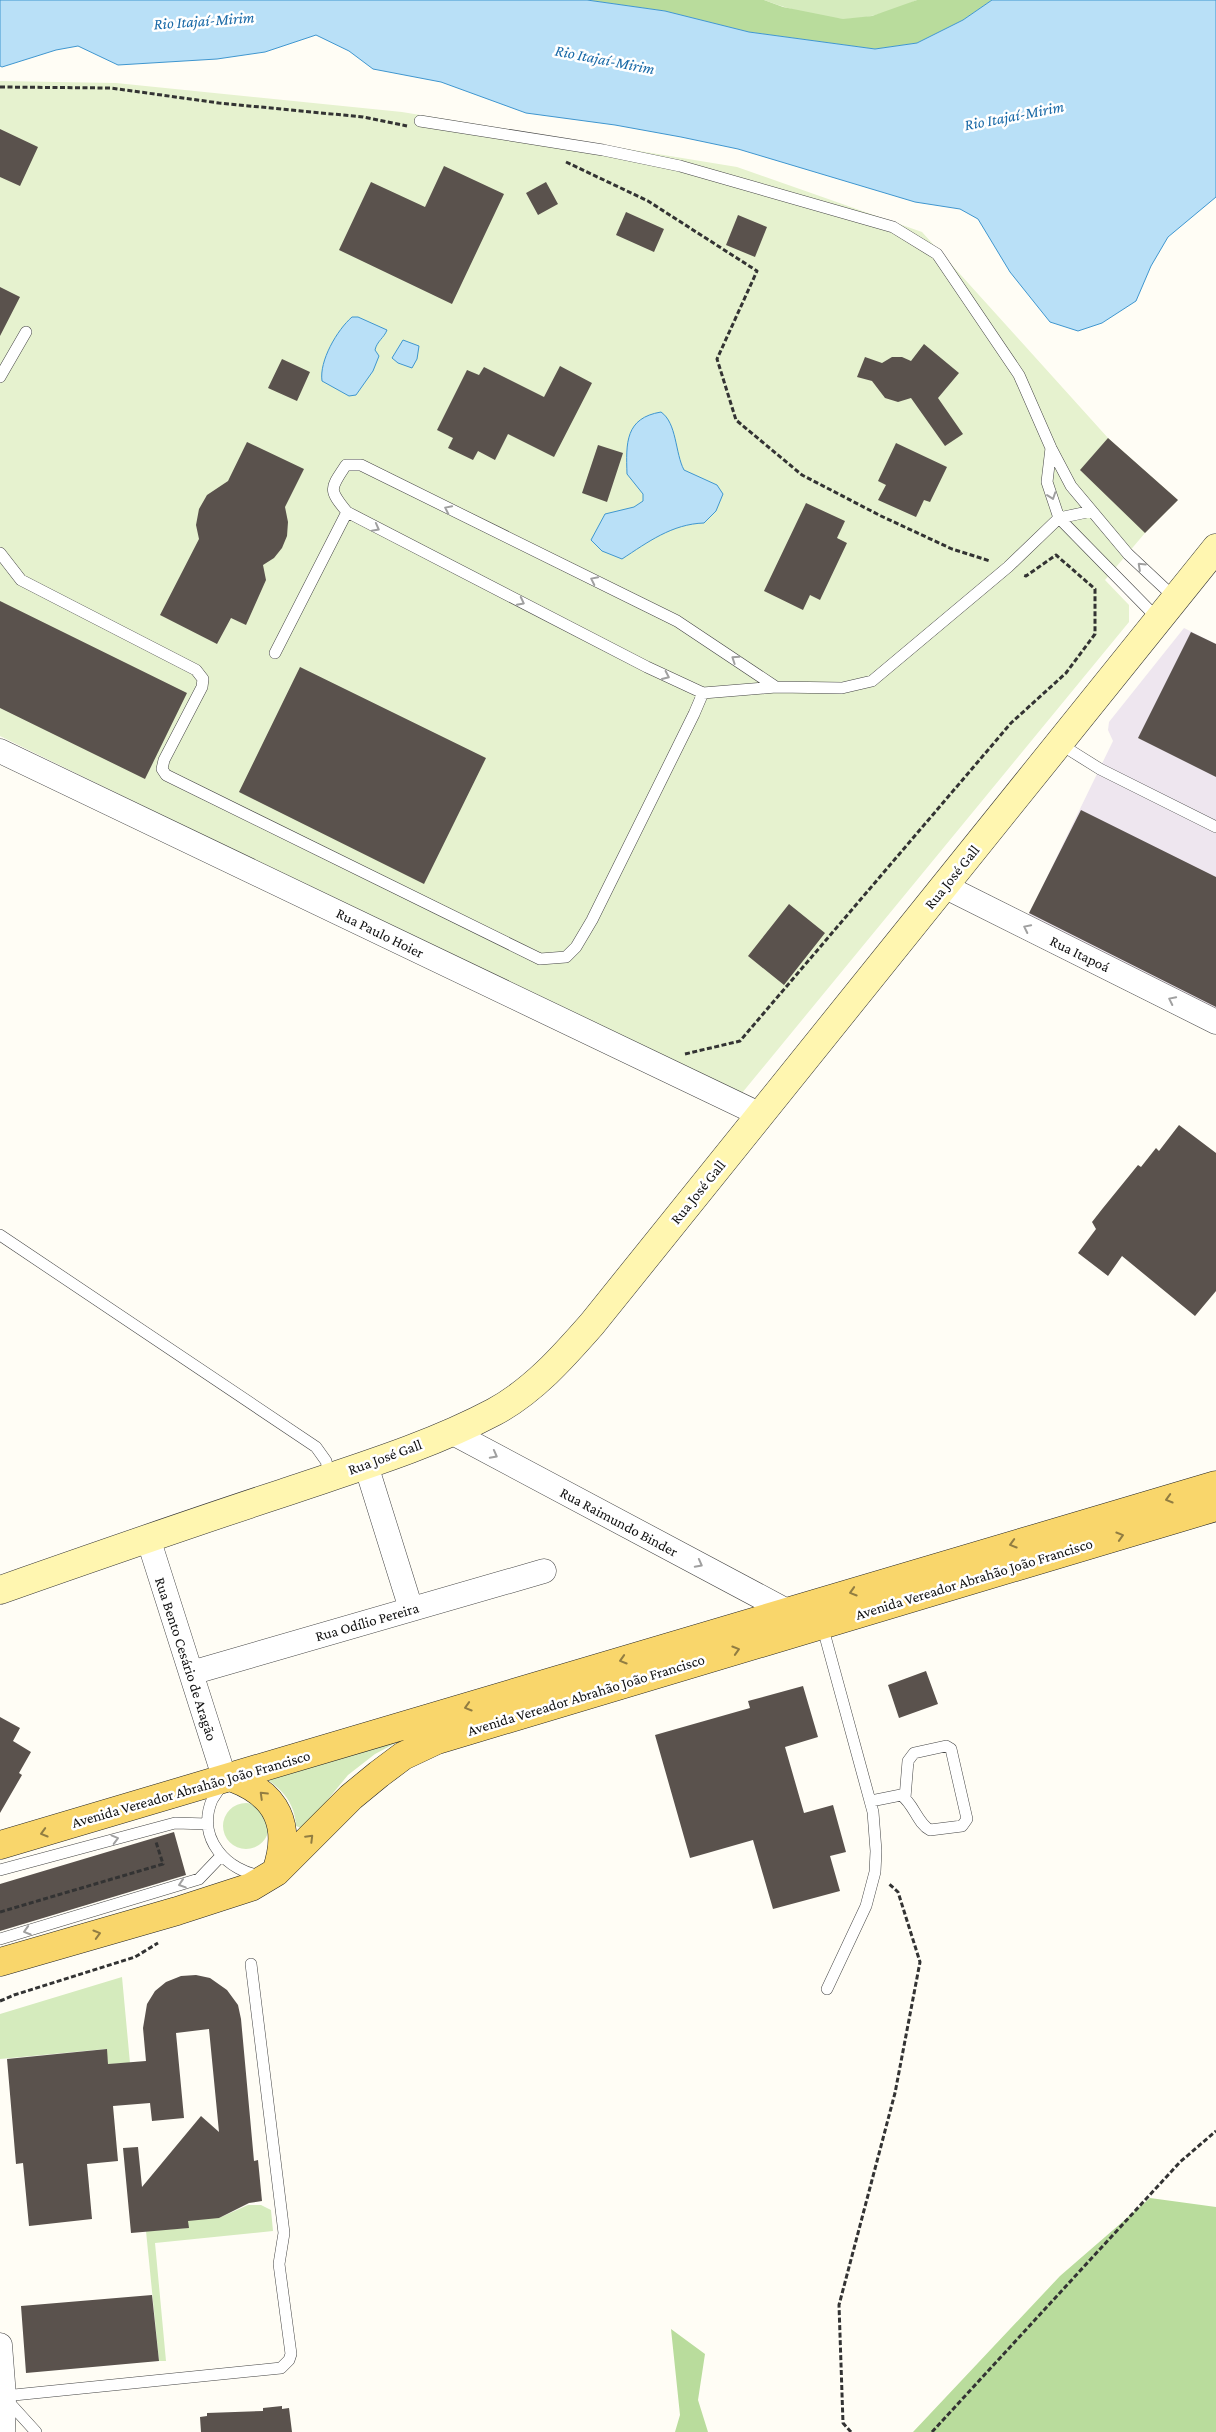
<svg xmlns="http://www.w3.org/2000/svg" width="1216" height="2432" font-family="'Crimson Pro',serif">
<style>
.industrial{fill:#eee6ef}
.green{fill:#d5ebbd}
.forest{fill:#b9dc9c}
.pitch{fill:#e6f2cf}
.water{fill:#b9e0f7;stroke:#3f96cf}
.building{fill:#5a524d}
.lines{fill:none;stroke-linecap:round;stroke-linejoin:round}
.lane-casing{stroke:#444;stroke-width:12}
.street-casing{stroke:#444;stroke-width:25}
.secondary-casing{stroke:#333;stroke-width:29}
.primary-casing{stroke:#222;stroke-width:29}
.path{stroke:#333;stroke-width:3;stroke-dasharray:5 2.5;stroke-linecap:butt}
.lane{stroke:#fff;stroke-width:11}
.street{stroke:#fff;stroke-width:24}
.secondary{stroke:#fff6b0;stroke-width:28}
.primary{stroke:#f9d66b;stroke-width:28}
.oneway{stroke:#a0a0a0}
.oneway2{stroke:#917d42}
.labels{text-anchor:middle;stroke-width:5;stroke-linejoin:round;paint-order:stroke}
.street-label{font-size:15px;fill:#111;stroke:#fff}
.water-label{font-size:16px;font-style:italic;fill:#1768a6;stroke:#fff}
</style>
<rect width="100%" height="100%" fill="#fffdf5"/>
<!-- industrial -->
<path class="industrial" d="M1184 628 1216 644V1011L1027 918 1113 741 1108 730 1109 722Z"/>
<!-- green -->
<path class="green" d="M764 0H917C895 10 867 20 843 19 820 18 785 8 764 0Z
M411 1735 375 1754 348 1775 306 1826 301 1828 296 1826C295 1802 281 1788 262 1776Z
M223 1826a23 23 0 1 1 46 0a23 23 0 1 1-46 0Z
M122 1977 130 2063 108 2064 106 2049 0 2059V2014Z
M248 2205H261L271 2210 273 2231 155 2243 166 2361H159L146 2231 188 2228V2217L219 2218Z"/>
<!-- forest -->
<path class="forest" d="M587 0H764L783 7 843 19 872 16 917 0H992L963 20 917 43 875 49 749 32 665 11Z
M1150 2198 1216 2207V2432H913L1060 2276Z
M671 2329 705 2354 698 2400 708 2432H675L680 2415Z"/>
<!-- pitch -->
<path class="pitch" d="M0 81 116 83 402 112 737 167 922 232 1108 438 1178 500 1145 533 1105 580 1129 605V622L742 1093 731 1094 0 736Z"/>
<!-- water -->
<path class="water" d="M0 0H587L665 11 749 32 875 49 917 43 963 20 992 0H1216V197L1168 237 1151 266 1136 301 1102 323 1078 331 1050 322 1010 272 978 219 960 209 915 202 738 149 681 137 615 125 526 113 441 82 373 69 349 51 316 35 265 52 217 59 118 65 78 46 56 50 2 67 0 66Z
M352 317H358L387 330C384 338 377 341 375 350L379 356 373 371 356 395 349 396 322 381C319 361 337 330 352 317Z
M403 340 419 346 417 359 412 368 398 363 392 358Z
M661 412C677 423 675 453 684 470L717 485 723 494 716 511 704 523C672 524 648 542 622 559L602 551 591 540 605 514 634 507 643 501V494L627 474C626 443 625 418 661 412Z"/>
<!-- building -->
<path class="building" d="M0 129 38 147 20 186 0 177Z
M444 166 504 194 452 304 339 250 371 182 425 207Z
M546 182 558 204 538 215 526 193Z
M626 212 664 229 654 252 616 235Z
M738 215 767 227 755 257 726 245Z
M0 287 20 297 0 336Z
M924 344 959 373 938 398 963 434 945 446 911 398 898 402 885 398 872 381 857 377 865 357 882 363 892 357H902L911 361Z
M282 359 310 372 297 401 268 388Z
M560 366 592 383 554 457 508 434 495 460 478 451 473 460 448 448 453 438 437 430 467 370 479 375 484 367 544 397Z
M1108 438 1178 500 1145 533 1080 470Z
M247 442 304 469 285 507 288 522 287 536 282 548 274 558 263 565 266 580 246 625 231 618 217 644 160 615 199 539 196 525 199 509 207 495 228 481Z
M896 443 947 467 930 502 924 500 916 517 878 500 886 485 878 481Z
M598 445 623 453 607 502 582 493Z
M806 503 845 521 837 538 847 543 820 600 810 595 803 610 764 591Z
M0 601 187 693 145 779 0 708Z
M1191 632 1216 644V777L1138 738Z
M300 667 486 758 424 884 239 792Z
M1081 810 1216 877V1007L1029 913Z
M789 904 825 933 784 985 748 956Z
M1179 1125 1216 1153V1291L1195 1316 1122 1256 1108 1276 1078 1253 1096 1229 1092 1222 1103 1208 1138 1165 1141 1167 1156 1148 1159 1151Z
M926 1671 938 1704 899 1718 888 1685Z
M803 1686 818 1737 785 1747 804 1813 833 1805 846 1852 830 1856 840 1891 773 1909 753 1840 690 1858 655 1735 750 1708 748 1701Z
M0 1717 20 1728 13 1741 31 1752 19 1773 22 1775 0 1813Z
M174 1832 186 1875 0 1931V1884Z
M196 1975 210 1978 227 1990 238 2005 241 2019 254 2161 258 2160 262 2201 249 2203 219 2218 188 2221 189 2228 131 2233 123 2148 138 2147 142 2187 201 2116 219 2132 209 2029 176 2033 184 2118 152 2121 150 2103 113 2106 118 2161 87 2164 92 2219 29 2226 23 2163 16 2164 7 2059 107 2049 108 2064 146 2061 143 2028 147 2004 155 1991 166 1982 181 1976Z
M152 2295 159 2361 26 2373 21 2306Z
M282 2406V2409L289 2408 292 2432H201L200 2417 207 2416V2413L263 2411V2408Z"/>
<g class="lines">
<!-- lane casing -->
<g class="lane-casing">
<path id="lane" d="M420 121 603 150 680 166 893 227 937 254 1019 375 1051 448 1071 486 1128 554 1176 599
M0 377 26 332
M1051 448 1047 482 1059 518 1159 620
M0 553 21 580 196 670 203 679 202 687 164 760 162 769 166 775 540 959 566 957 576 947 592 920 694 714 703 693
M275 653 347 512
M776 687 677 621 361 465H346C330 489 328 489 347 512L647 667 703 693 776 687 842 688 872 681 1008 567 1059 518 1092 511
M1060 744 1100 769 1216 827
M0 1235 316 1447 326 1461 330 1477
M822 1625 873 1812 876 1851 875 1872 866 1906 827 1989
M223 1784C219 1789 215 1795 212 1800 196 1838 227 1872 263 1876
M871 1801 901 1795C914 1804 917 1823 930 1830L962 1826 967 1819 951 1749 946 1746 914 1753 908 1761 905 1798
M0 1870 175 1823 208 1824
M0 1939 199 1879 221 1856
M4 2396 281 2368 289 2360 291 2354 279 2264 284 2233 251 1964
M6 2399 36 2432"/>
</g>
<!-- street casing -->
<g class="street-casing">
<path id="street" d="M0 751 761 1115
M944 886 1216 1022
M451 1432 787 1611
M366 1465 411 1609
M148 1538 225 1780
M191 1673 544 1571
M0 2345 4 2396 3 2432"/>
</g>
<!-- secondary casing -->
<g class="secondary-casing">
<path id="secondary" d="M0 1590C94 1557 188 1524 283 1493 353 1469 428 1447 494 1412 533 1391 563 1357 592 1324L1216 548"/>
</g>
<!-- primary casing -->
<g class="primary-casing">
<path id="primary" d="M233 1778C278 1795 292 1826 276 1872
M0 1845 1216 1485
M0 1962 177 1911 251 1887 276 1872 351 1797 379 1774 403 1756 437 1740 1216 1507"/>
</g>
<!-- path -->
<path class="path" d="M0 87 111 88 219 103 363 117 407 126
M566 162 648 201 757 271 717 359 736 420 802 475 881 516 952 549 990 561
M685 1054 740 1041 1011 723 1066 673 1095 634V589L1056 555 1026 576 1023 575
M0 1912 163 1864 156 1842
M0 2001 14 1995 135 1957 158 1943
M851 2432 843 2423 839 2305 895 2093 920 1962 898 1892 888 1883
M932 2432 1180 2162 1216 2131"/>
<!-- lane -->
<use href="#lane" class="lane"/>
<!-- street -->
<use href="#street" class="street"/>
<!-- secondary -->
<use href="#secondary" class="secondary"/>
<!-- primary -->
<use href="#primary" class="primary"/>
</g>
<!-- one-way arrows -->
<defs><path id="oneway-chevron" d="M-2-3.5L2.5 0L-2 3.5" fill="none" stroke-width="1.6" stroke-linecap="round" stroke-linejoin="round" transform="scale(1.25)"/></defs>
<g class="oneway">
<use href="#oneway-chevron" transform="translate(1052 496) rotate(71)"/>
<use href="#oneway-chevron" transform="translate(448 509) rotate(-154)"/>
<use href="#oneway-chevron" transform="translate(376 528) rotate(28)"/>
<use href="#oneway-chevron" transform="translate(1141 566) rotate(-137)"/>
<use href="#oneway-chevron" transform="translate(594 580) rotate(-154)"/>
<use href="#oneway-chevron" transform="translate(521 602) rotate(27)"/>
<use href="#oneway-chevron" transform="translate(735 659) rotate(-146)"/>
<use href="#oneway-chevron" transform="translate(666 676) rotate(25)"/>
<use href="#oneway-chevron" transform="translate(1027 928) rotate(-154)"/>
<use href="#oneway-chevron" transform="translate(1172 1000) rotate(-154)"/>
<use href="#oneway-chevron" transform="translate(494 1455) rotate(28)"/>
<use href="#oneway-chevron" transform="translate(699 1564) rotate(28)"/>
<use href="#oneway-chevron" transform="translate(115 1839) rotate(-15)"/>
<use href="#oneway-chevron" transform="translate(182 1884) rotate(162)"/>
<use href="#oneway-chevron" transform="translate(27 1931) rotate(163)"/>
</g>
<g class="oneway2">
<use href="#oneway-chevron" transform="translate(1169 1499) rotate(164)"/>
<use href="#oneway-chevron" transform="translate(1120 1536) rotate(-17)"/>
<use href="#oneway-chevron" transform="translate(1013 1544) rotate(164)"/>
<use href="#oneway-chevron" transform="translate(853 1592) rotate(163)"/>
<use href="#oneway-chevron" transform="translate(736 1650) rotate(-17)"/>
<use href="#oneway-chevron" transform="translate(623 1660) rotate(163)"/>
<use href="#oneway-chevron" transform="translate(468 1707) rotate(163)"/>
<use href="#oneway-chevron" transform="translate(263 1795) rotate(-136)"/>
<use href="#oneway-chevron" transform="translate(44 1833) rotate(164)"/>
<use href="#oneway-chevron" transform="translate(310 1838) rotate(-45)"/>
<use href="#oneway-chevron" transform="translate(97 1934) rotate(-16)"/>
</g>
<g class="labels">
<!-- street labels -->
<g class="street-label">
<text transform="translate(952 877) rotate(-51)" y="5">Rua José Gall</text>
<text transform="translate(380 933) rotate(26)" y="5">Rua Paulo Hoier</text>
<text transform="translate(1080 954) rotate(26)" y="5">Rua Itapoá</text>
<text transform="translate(698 1192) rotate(-51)" y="5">Rua José Gall</text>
<text transform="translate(385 1457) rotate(-20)" y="5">Rua José Gall</text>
<text transform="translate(619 1522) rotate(28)" y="5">Rua Raimundo Binder</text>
<text transform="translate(974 1579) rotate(-17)" y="5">Avenida Vereador Abrahão João Francisco</text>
<text transform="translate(367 1622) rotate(-16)" y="5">Rua Odílio Pereira</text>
<text transform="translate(186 1659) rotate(72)" y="5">Rua Bento Cesário de Aragão</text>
<text transform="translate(586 1695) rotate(-17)" y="5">Avenida Vereador Abrahão João Francisco</text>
<text transform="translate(191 1789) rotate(-16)" y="5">Avenida Vereador Abrahão João Francisco</text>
</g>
<!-- water labels -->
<g class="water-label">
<text transform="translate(204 20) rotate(-4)" y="6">Rio Itajaí-Mirim</text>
<text transform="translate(605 59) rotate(11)" y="6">Rio Itajaí-Mirim</text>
<text transform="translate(1014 115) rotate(-11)" y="6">Rio Itajaí-Mirim</text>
</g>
</g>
</svg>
